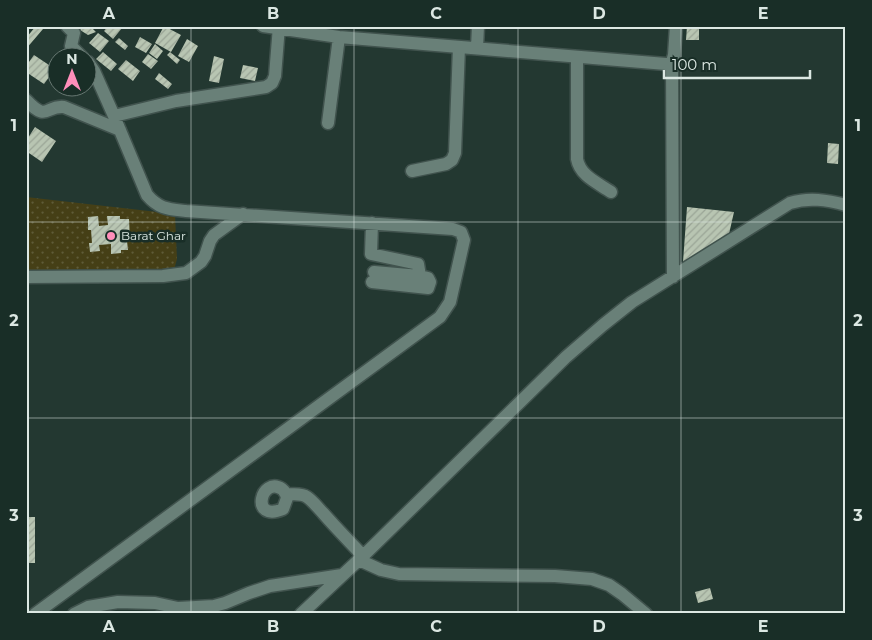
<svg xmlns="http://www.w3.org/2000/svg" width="872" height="640" font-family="Montserrat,sans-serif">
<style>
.grass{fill:url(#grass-dots)}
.building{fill:url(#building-hatch)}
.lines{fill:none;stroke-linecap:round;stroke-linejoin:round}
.minor-casing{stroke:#41534e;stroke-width:15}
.minor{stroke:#698078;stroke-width:12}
.grid{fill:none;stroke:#dce8e3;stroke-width:1;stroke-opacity:0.55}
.poi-dot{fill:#ff8eba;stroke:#192e27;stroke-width:2}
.labels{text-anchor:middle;stroke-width:5;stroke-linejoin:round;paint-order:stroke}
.poi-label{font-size:12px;fill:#dce8e3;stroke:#192e27;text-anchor:start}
.neatline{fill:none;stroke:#dce8e3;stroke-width:2}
.grid-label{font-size:16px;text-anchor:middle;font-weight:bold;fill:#dce8e3}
</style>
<defs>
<pattern id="grass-dots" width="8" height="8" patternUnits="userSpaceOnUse" patternTransform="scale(1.25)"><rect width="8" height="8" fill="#453f16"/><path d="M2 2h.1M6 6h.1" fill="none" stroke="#5f5b38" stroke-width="1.8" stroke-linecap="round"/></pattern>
<pattern id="building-hatch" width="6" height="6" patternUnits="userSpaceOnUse" patternTransform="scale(1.25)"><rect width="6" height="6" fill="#b8c5b2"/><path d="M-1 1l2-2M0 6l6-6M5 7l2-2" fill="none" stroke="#9aa596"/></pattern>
</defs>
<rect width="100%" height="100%" fill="#233831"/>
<!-- grass -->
<path class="grass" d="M26 197 175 214 177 259 174 270 26 278Z"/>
<!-- building -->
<path class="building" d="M36 26H39L43 29 26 49V38Z
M82 26H90L96 32 88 35 80 30Z
M108 26H119L122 28 113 39 104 31Z
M164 26 181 35 171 52 155 43Z
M687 26H699V40H686Z
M98 33 109 41 100 52 89 43Z
M140 37 152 44 146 53 135 47Z
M119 38 128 46 125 50 115 42Z
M187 39 198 46 189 62 178 56Z
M155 44 163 51 157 59 149 53Z
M103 52 117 64 111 71 96 59Z
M170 52 180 60 177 64 167 55Z
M148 54 158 61 151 69 142 62Z
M34 55 55 69 44 84 26 72V66Z
M214 56 224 59 219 83 209 81Z
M126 60 140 71 133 81 118 69Z
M243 65 258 68 255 81 240 78Z
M159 73 172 84 168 89 155 79Z
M35 127 56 141 42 162 26 151V141Z
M828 143 839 144 838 164 827 163Z
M687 207 734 212 729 234 683 262Z
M98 216 99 226 108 225 107 216H120V219H129L130 241H127L128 250H121V253L111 254V244L99 245 100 251 90 252 89 243H92L91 230H88V217Z
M26 517H35V563H26Z
M710 588 713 599 698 603 695 592Z"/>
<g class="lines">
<!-- minor casing -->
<g class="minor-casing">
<path id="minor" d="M67 26 74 33 71 46 83 58
M263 26 339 37 666 64 672 62
M477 48 478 26
M577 57V159C580 176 598 183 611 192
M26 100C48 123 45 105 64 107L120 130
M114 116 176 101 266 87 272 83 275 76 279 26
M328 123 339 37
M412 171 446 164 452 160 455 153 459 47
M372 223 371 254 418 264 420 276 428 278 430 282 428 288 372 282
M374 272 420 276
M26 277 163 276 186 273 201 262 205 256 210 241 214 235 243 214
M673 277 672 62 674 55 676 26
M286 494 287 498 283 509C249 523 261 475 282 489 286 492 283 493 288 494 294 495 301 493 307 497 313 501 318 508 323 513 336 528 350 542 363 556
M359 560 381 570 399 574 555 576 592 579 609 585 622 594 646 614
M35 614 440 317 450 302 464 240 461 232 453 229 186 211C168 209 159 209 147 195L114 116 94 71 88 62
M74 614 88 607 118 602 155 603 178 608 214 606 225 603 249 593 270 586 342 575
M301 614 363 556 566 357 603 325 632 302 790 203C809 197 827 200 846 205"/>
</g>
<!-- minor -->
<use href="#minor" class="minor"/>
</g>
<!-- grid -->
<path class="grid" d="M191 26V614M354 26V614M518 26V614M681 26V614M26 222H846M26 418H846"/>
<!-- markers -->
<circle class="poi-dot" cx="111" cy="236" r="5"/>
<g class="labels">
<!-- poi labels -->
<g class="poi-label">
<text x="121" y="240">Barat Ghar</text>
</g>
</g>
<!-- border -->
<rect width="872" height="640" fill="none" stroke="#192e27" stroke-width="55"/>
<!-- north arrow -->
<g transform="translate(72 72)"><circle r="24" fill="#192e27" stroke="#677872"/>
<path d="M0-4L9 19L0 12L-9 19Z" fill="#ff8eba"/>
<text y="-8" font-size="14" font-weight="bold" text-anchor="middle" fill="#dce8e3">N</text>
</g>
<!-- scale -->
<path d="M664 70v8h146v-8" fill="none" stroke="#dce8e3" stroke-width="2.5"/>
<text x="672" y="70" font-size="15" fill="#dce8e3" stroke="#192e27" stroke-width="4" paint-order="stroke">100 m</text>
<rect x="28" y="28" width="816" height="584" class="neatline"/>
<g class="grid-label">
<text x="109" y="19">A</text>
<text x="273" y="19">B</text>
<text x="436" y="19">C</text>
<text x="599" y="19">D</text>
<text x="763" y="19">E</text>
<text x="14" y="131">1</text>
<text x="858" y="131">1</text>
<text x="14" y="326">2</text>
<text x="858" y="326">2</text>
<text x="14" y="521">3</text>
<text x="858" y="521">3</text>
<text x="109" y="632">A</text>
<text x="273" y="632">B</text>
<text x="436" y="632">C</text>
<text x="599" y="632">D</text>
<text x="763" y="632">E</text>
</g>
</svg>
